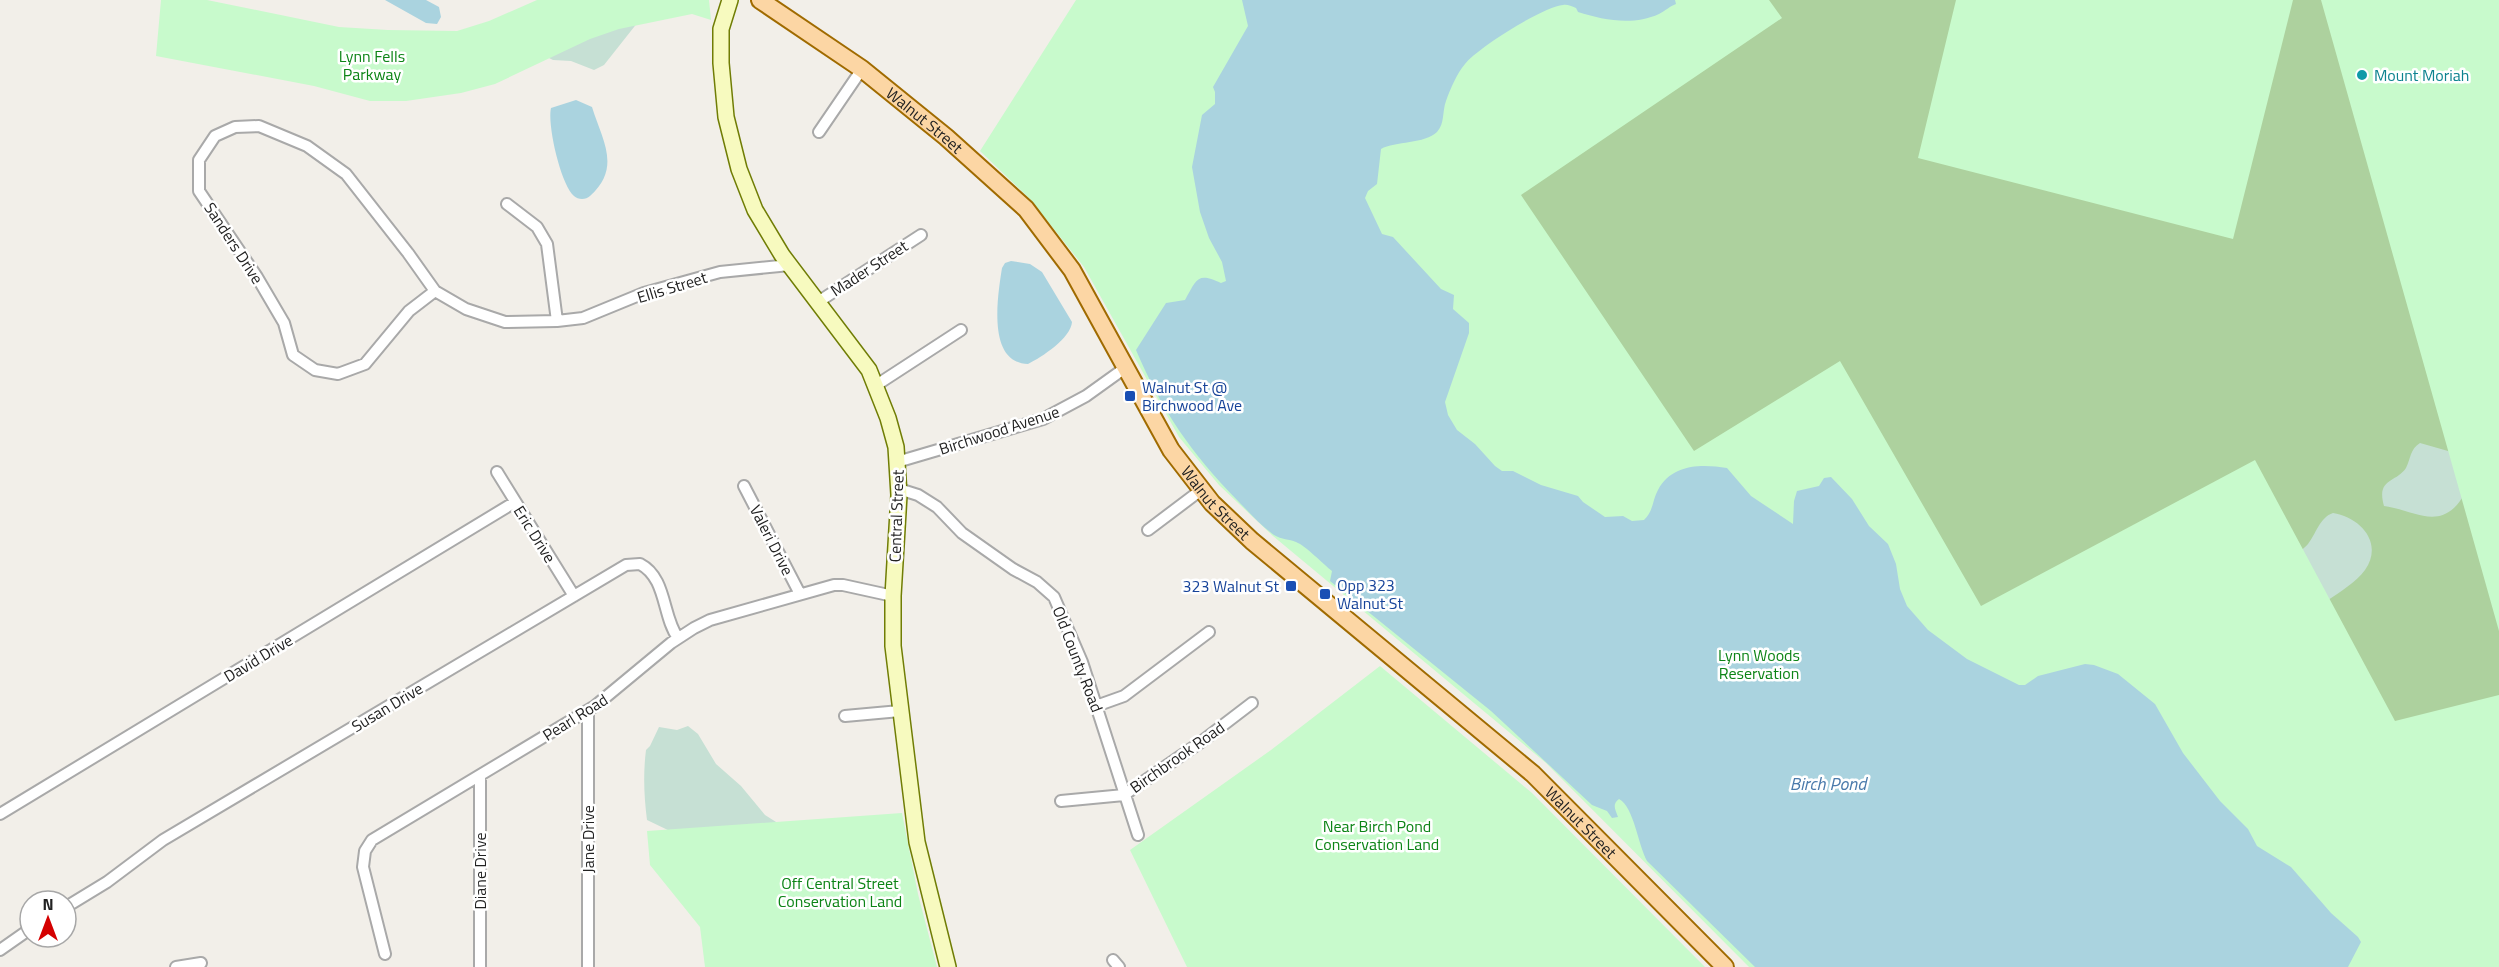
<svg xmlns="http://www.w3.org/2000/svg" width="2499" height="967" font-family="'Titillium Web',sans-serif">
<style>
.forest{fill:#add19e}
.wetland{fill:#c6e0d4}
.park{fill:#c8facc}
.water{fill:#aad3df}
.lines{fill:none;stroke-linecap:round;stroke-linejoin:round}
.street-casing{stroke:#a9a9a9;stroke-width:14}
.secondary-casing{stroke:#707d05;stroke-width:18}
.primary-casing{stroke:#a06b00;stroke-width:20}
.street{stroke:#fff;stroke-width:10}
.secondary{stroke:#f7fabf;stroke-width:15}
.primary{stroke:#fcd6a4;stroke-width:16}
.culture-dot{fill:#0f9aa8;stroke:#fff;stroke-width:2}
.transit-dot{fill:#1a4fb4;stroke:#fff;stroke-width:2}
.labels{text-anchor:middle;stroke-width:5;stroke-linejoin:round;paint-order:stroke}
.park-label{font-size:16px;fill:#0c8416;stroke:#fff}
.culture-label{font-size:16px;fill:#0d838f;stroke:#fff;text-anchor:start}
.street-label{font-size:16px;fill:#222;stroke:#fff}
.transit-label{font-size:16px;fill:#164399;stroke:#fff;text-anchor:start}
.water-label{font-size:18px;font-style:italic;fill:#4a7aab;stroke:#fff}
</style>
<rect width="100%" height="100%" fill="#f2efe9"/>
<!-- forest -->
<path class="forest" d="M1675 0H2499V967L2094 665 1710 466 1368 191Z"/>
<!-- wetland -->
<path class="wetland" d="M638 22 604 65 594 70 571 61 553 60 547 57 543 46Z
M2420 443 2455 453 2462 498C2440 532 2414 510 2384 506 2376 478 2396 483 2406 468 2411 458 2410 449 2420 443Z
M2333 513C2360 517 2384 543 2365 570 2356 582 2340 592 2328 600L2292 556C2297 553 2304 549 2308 544 2316 534 2320 517 2333 513Z
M688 726 698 734 716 764 741 786 765 815 784 827 672 832 647 820C644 796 643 774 646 750L650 746 659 727 677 730Z"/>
<!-- park -->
<path class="park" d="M161 0H207L339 27 388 30 457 31 489 21 537 0H709L711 20 692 14 619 29 590 39 495 84 461 93 406 101H370L314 86 156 56Z
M1076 0H1769L1782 18 1521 195 1694 451 1840 361 1981 606 2255 460 2395 721 2499 695V967H1749L1546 763 1273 536 1219 485 1179 437 1084 267 1030 199 980 151Z
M1956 0H2293L2233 239 1918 158Z
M2321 0H2499V631Z
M1380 666 1532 793 1705 967H1187L1130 850 1271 750Z
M902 813 918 894 937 967H705L700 927 650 865 647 831Z"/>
<!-- water -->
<path class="water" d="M385 0H426L439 7 441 17 437 24 426 23Z
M1242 0H1675L1676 4C1670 6 1665 11 1659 14 1633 26 1603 20 1578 12L1576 8C1571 6 1567 4 1563 5 1544 6 1476 49 1465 64 1457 73 1450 90 1446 101 1442 112 1445 123 1437 132 1425 144 1395 141 1381 149L1377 184 1368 191 1365 198 1382 234 1393 237 1441 289 1454 295 1453 309 1469 323V333L1445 402 1448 415 1457 430 1475 444 1495 466 1502 471H1513L1541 485 1578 496 1583 502 1605 517 1623 516 1632 521 1644 520C1654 510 1652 501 1658 490 1672 464 1701 464 1727 468L1751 496 1793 524 1794 501 1797 491 1819 486 1824 478 1831 477 1852 499 1869 526 1888 544 1896 564 1900 589 1907 606 1928 630 1967 659 2019 685H2025L2038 676 2085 664 2094 665 2118 674 2155 704 2183 753 2220 801 2248 829 2257 846 2291 867 2331 913 2358 937 2361 942 2348 967H1755L1647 861C1638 845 1634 807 1619 799 1612 804 1615 809 1618 817L1612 818 1607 811 1592 805 1491 711 1330 581 1332 571C1323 564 1306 546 1296 542 1289 539 1282 540 1274 535 1261 526 1249 512 1238 501 1191 453 1162 411 1136 350L1166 303 1185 300C1197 279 1197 272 1221 283L1226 281 1222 262 1209 238 1200 212 1192 167 1202 115 1215 104V92L1213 87 1248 26Z
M576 100 592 107C602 140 622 167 590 196 586 200 578 200 574 196 561 185 547 125 551 108Z
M1011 261 1030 264 1042 272 1072 322C1071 338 1042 357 1028 364 986 363 998 294 1002 268L1005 263Z"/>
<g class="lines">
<!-- street casing -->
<g class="street-casing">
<path id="street" d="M819 132 862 69
M507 204 537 227 547 244 557 321
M435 291 408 253 346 174 307 146 259 126 235 127 215 136 199 160V191L257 277 284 323 293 355 315 370 338 374 365 364 409 311 435 291 466 309 505 322 557 321 583 318 644 293 720 272 790 265
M818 302 921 235
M875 386 961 330
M897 462 1043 419 1086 396 1125 368
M497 472 574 596
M744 486 800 594
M899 489 918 495 937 507 962 533 1013 569 1037 582 1054 597 1082 662 1138 835
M1148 530 1201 490
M1096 706 1124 696 1209 632
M845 716 900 711
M480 776V967
M1061 801 1124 795 1201 742 1252 703
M0 814 515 502
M66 907 107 882 163 840 626 565 640 564C667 578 662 616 678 638
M0 950 30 929
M385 954 363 867 365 851 372 840 595 706 671 643 694 628 710 620 834 585H843L893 596
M1113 960 1119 967
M176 967 201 963
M588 967V711"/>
</g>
<!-- secondary casing -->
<g class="secondary-casing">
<path id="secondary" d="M730 0 721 29V63L726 117 739 169 755 210 782 255 869 370 888 418 896 447 899 495 893 596V646L917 842 948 967"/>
</g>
<!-- primary casing -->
<g class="primary-casing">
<g id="primary">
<path id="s1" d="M760 0 862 69 946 137 1026 209 1072 270 1171 450 1212 503 1252 541 1533 774 1725 967"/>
</g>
</g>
<!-- street -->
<use href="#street" class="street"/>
<!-- secondary -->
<use href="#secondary" class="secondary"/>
<!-- primary -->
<use href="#primary" class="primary"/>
</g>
<!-- markers -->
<circle class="culture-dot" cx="2362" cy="75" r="6"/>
<g class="transit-dot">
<rect x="1124" y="390" width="12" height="12" rx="3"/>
<rect x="1285" y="580" width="12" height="12" rx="3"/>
<rect x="1319" y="588" width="12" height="12" rx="3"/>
</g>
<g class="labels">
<!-- park labels -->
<g class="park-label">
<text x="372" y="62">Lynn Fells<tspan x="372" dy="18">Parkway</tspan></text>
<text x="1759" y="661">Lynn Woods<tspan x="1759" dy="18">Reservation</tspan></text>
<text x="1377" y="832">Near Birch Pond<tspan x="1377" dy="18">Conservation Land</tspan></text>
<text x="840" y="889">Off Central Street<tspan x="840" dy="18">Conservation Land</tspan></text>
</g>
<!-- culture labels -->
<g class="culture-label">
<text x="2374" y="81">Mount Moriah</text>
</g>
<!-- street labels -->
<g class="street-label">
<text dy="6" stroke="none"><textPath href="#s1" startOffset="204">Walnut Street</textPath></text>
<text transform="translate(234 243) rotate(57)" y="6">Sanders Drive</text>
<text transform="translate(869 268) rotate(-33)" y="6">Mader Street</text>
<text transform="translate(672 287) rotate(-17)" y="6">Ellis Street</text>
<text transform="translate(999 430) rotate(-18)" y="6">Birchwood Avenue</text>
<text dy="6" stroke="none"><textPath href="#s1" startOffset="690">Walnut Street</textPath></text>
<text transform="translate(896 516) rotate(-88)" y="6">Central Street</text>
<text transform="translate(535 534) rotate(58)" y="6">Eric Drive</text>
<text transform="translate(772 540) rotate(63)" y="6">Valeri Drive</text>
<text transform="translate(258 658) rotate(-31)" y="6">David Drive</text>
<text transform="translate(1078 659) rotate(69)" y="6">Old County Road</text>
<text transform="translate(387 707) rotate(-31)" y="6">Susan Drive</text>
<text transform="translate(575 717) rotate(-32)" y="6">Pearl Road</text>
<text transform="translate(1177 757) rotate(-35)" y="6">Birchbrook Road</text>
<text dy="6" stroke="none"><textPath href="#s1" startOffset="1176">Walnut Street</textPath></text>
<text transform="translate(588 839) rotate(-90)" y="6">Jane Drive</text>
<text transform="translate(480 871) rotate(-90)" y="6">Diane Drive</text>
</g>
<!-- transit labels -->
<g class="transit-label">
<text x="1142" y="393">Walnut St @<tspan x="1142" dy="18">Birchwood Ave</tspan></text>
<text x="1337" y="591">Opp 323<tspan x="1337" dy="18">Walnut St</tspan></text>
<text x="1279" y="592" text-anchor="end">323 Walnut St</text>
</g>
<!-- water labels -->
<g class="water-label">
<text x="1828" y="790">Birch Pond</text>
</g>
</g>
<!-- north arrow -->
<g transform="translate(48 919)"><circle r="28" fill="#ffffff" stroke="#a7a7a7" stroke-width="1.5"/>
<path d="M0-4.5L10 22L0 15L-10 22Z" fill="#d40000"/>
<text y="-9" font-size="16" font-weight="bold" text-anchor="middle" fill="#222222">N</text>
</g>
</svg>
